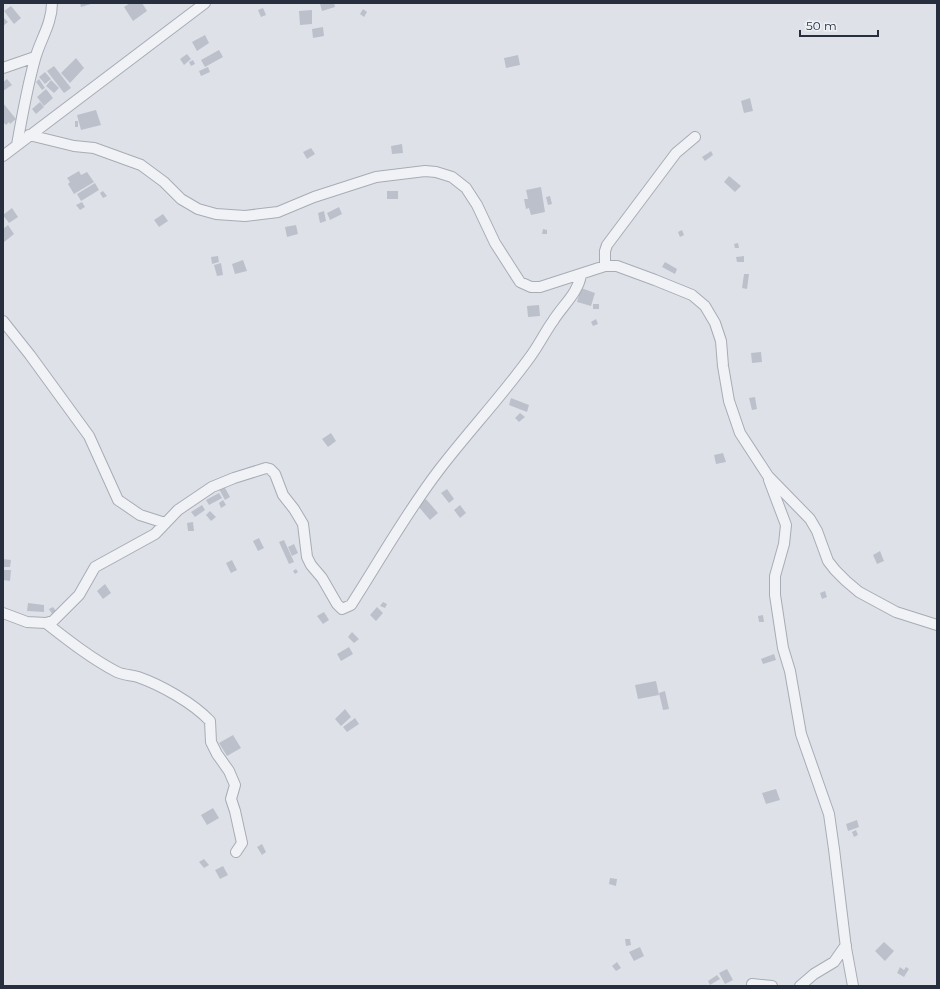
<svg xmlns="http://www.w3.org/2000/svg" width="940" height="989" font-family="Montserrat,sans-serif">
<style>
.building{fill:#bbc0cb}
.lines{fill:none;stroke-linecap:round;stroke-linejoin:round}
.street-casing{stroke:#a7acb5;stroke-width:12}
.street{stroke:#f1f2f6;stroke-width:10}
</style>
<rect width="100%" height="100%" fill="#dee2e8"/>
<!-- building -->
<path class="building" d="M80 3H94L81 7Z
M130 3H142L147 11 133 21 124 7Z
M324 3H334L335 7 322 11 320 4Z
M11 6 21 18 14 24 4 11Z
M263 8 266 15 261 17 258 10Z
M363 9 367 12 364 17 360 14Z
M312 10V24L300 25 299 11Z
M3 17 8 22 3 26Z
M323 27 324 36 313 38 312 29Z
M205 35 209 43 197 51 192 42Z
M219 50 223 57 205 67 201 60Z
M187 54 191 59 184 65 180 59Z
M518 55 520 65 506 68 504 58Z
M76 58 84 68 70 83 61 73Z
M193 60 195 64 191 66 189 62Z
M54 66 71 88 64 93 47 71Z
M208 67 210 72 201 76 199 71Z
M45 72 51 79 45 84 39 77Z
M7 79 12 85 3 91V82Z
M39 79 45 88 42 90 36 82Z
M51 80 59 88 54 93 46 86Z
M46 89 53 98 44 106 37 97Z
M750 98 753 111 744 113 741 101Z
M40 102 44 107 36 114 32 109Z
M3 103 16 119 10 124 9 122 6 125 4 123 3 124Z
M96 110 101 125 81 130 77 115Z
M75 121H78V127H75Z
M402 144 403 153 392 154 391 146Z
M311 148 315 154 307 159 303 152Z
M711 151 713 155 705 161 702 157Z
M79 171 81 175 87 172 94 182 74 194 68 184 70 182 67 178Z
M729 176 741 186 735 192 724 182Z
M95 183 99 190 81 201 77 194Z
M541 187 545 212 531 215 529 208 526 209 524 199H528L526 190Z
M103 191 107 196 103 198 100 193Z
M387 191H398V199H387Z
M550 196 552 204 548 205 546 197Z
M82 202 85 207 80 210 76 205Z
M339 207 342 214 330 220 327 213Z
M12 208 18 217 9 223 3 215Z
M324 211 326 221 320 223 318 213Z
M163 214 168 221 159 227 154 220Z
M8 225 14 234 3 243V229Z
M296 225 298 234 287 237 285 227Z
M543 229 547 230V234H542Z
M682 230 684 235 680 237 678 232Z
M738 243 739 248H735L734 244Z
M218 256 219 262 212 264 211 257Z
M744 256V262H737L736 257Z
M243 260 247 271 235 274 232 264Z
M665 262 677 269 675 274 662 267Z
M221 263 223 275 217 276 214 265Z
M744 274H749L747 289 742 288Z
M581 288 595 293 591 306 577 302Z
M593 304H599V309H593Z
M539 305 540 316 528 317 527 306Z
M596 319 598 324 593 326 591 322Z
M761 352 762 362 752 363 751 353Z
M755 397 757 409 752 410 749 398Z
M511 398 529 405 527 412 509 405Z
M520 413 525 417 519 422 515 418Z
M331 433 336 441 328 447 322 439Z
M723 453 726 462 716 464 714 455Z
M224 486 230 497 225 500 219 489Z
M447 489 454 499 449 503 441 493Z
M219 493 222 498 209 505 206 500Z
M426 499 438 513 430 520 418 506Z
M223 500 226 505 221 508 219 503Z
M202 505 205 510 195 517 191 512Z
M460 505 466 513 460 518 454 510Z
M210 511 216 517 211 521 206 515Z
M193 522 194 531H188L187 523Z
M259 538 264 548 258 551 253 541Z
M284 540 294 562 289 564 279 542Z
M294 544 298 553 292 556 288 547Z
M880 551 884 561 877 564 873 555Z
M3 559 11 560 10 567H3Z
M232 560 237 570 231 573 226 563Z
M296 569 298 572 295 574 293 571Z
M3 570H11L10 581 3 580Z
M105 584 111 593 103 599 97 591Z
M825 591 827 597 822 599 820 593Z
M383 602 387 604 385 608 380 606Z
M28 603 44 605V612L27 611Z
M53 607 56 611 52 614 49 609Z
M377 607 383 613 376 621 370 615Z
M324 612 329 620 323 624 317 616Z
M763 615 764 622H759L758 616Z
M352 632 359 639 354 643 348 637Z
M349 647 353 654 341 661 337 654Z
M774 654 776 660 763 664 761 659Z
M656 681 659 695 638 699 635 685Z
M665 691 669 709 663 710 659 693Z
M345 709 351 717 341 726 335 719Z
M355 718 359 724 347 732 343 727Z
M233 735 241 748 227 756 219 743Z
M776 789 780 800 766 804 762 793Z
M213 808 219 818 207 825 201 815Z
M857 820 859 827 848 831 846 824Z
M856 830 858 835 854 837 852 832Z
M262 844 266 852 262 855 257 847Z
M204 859 209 865 204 868 199 862Z
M223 866 228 875 220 879 215 870Z
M610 878 617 879 616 886 609 884Z
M625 939H630L631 945 626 946Z
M884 942 894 951 885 961 875 951Z
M640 947 644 956 634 961 629 952Z
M617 962 621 968 616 971 612 966Z
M900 967 904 970 906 967 909 969 904 977 897 973Z
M727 969 733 980 725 984 719 973Z
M717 975 720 979 710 985 708 981Z"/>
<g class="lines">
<!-- street casing -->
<g class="street-casing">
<path id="street" d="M3 68 35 57
M29 135 74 146 94 148 141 165 164 182 181 199 198 209 216 214 245 216 278 212 314 197 376 177 425 171 436 172 452 177 466 188 477 205 495 243 520 282 531 287H540L605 266H617L655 280 692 295 705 306 715 323 721 341 723 366 729 401 740 433 768 476 810 519 817 531 828 561 835 570 846 581 859 592 896 612 937 625
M17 145C22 116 27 88 35 59 40 40 52 24 52 3
M3 156 205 3
M605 266V251L607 245 676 153 695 137
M3 321 30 355 89 436 118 500 140 515 165 523
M769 480 786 525 784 544 775 576V595L783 648 790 671 801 734 829 814 834 849 846 948 853 986
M3 613 27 622 46 623 53 621 79 595 95 567 155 534 178 510 212 487 234 478 266 468 270 469 275 474 283 495 294 509 303 524 307 557 311 565 322 578 337 604 342 609 351 605C380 560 406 513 439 470 468 432 502 396 530 357 539 345 545 332 553 321 563 305 578 293 581 275
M46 623C69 641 92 659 117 672 123 675 131 675 138 677 161 685 193 703 210 721L211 742 217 754 229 771 235 785 231 799 235 811 242 843 236 852
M752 984 772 986
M800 986 814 974 834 962 846 945"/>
</g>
<!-- street -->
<use href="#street" class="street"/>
</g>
<!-- border -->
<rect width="940" height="989" fill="none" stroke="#272f3f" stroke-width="8"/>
<!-- scale -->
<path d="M800 30v6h78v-6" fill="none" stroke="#272f3f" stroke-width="2"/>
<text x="806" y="30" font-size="12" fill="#272f3f" stroke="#edf1f6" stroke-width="3" paint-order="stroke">50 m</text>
</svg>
